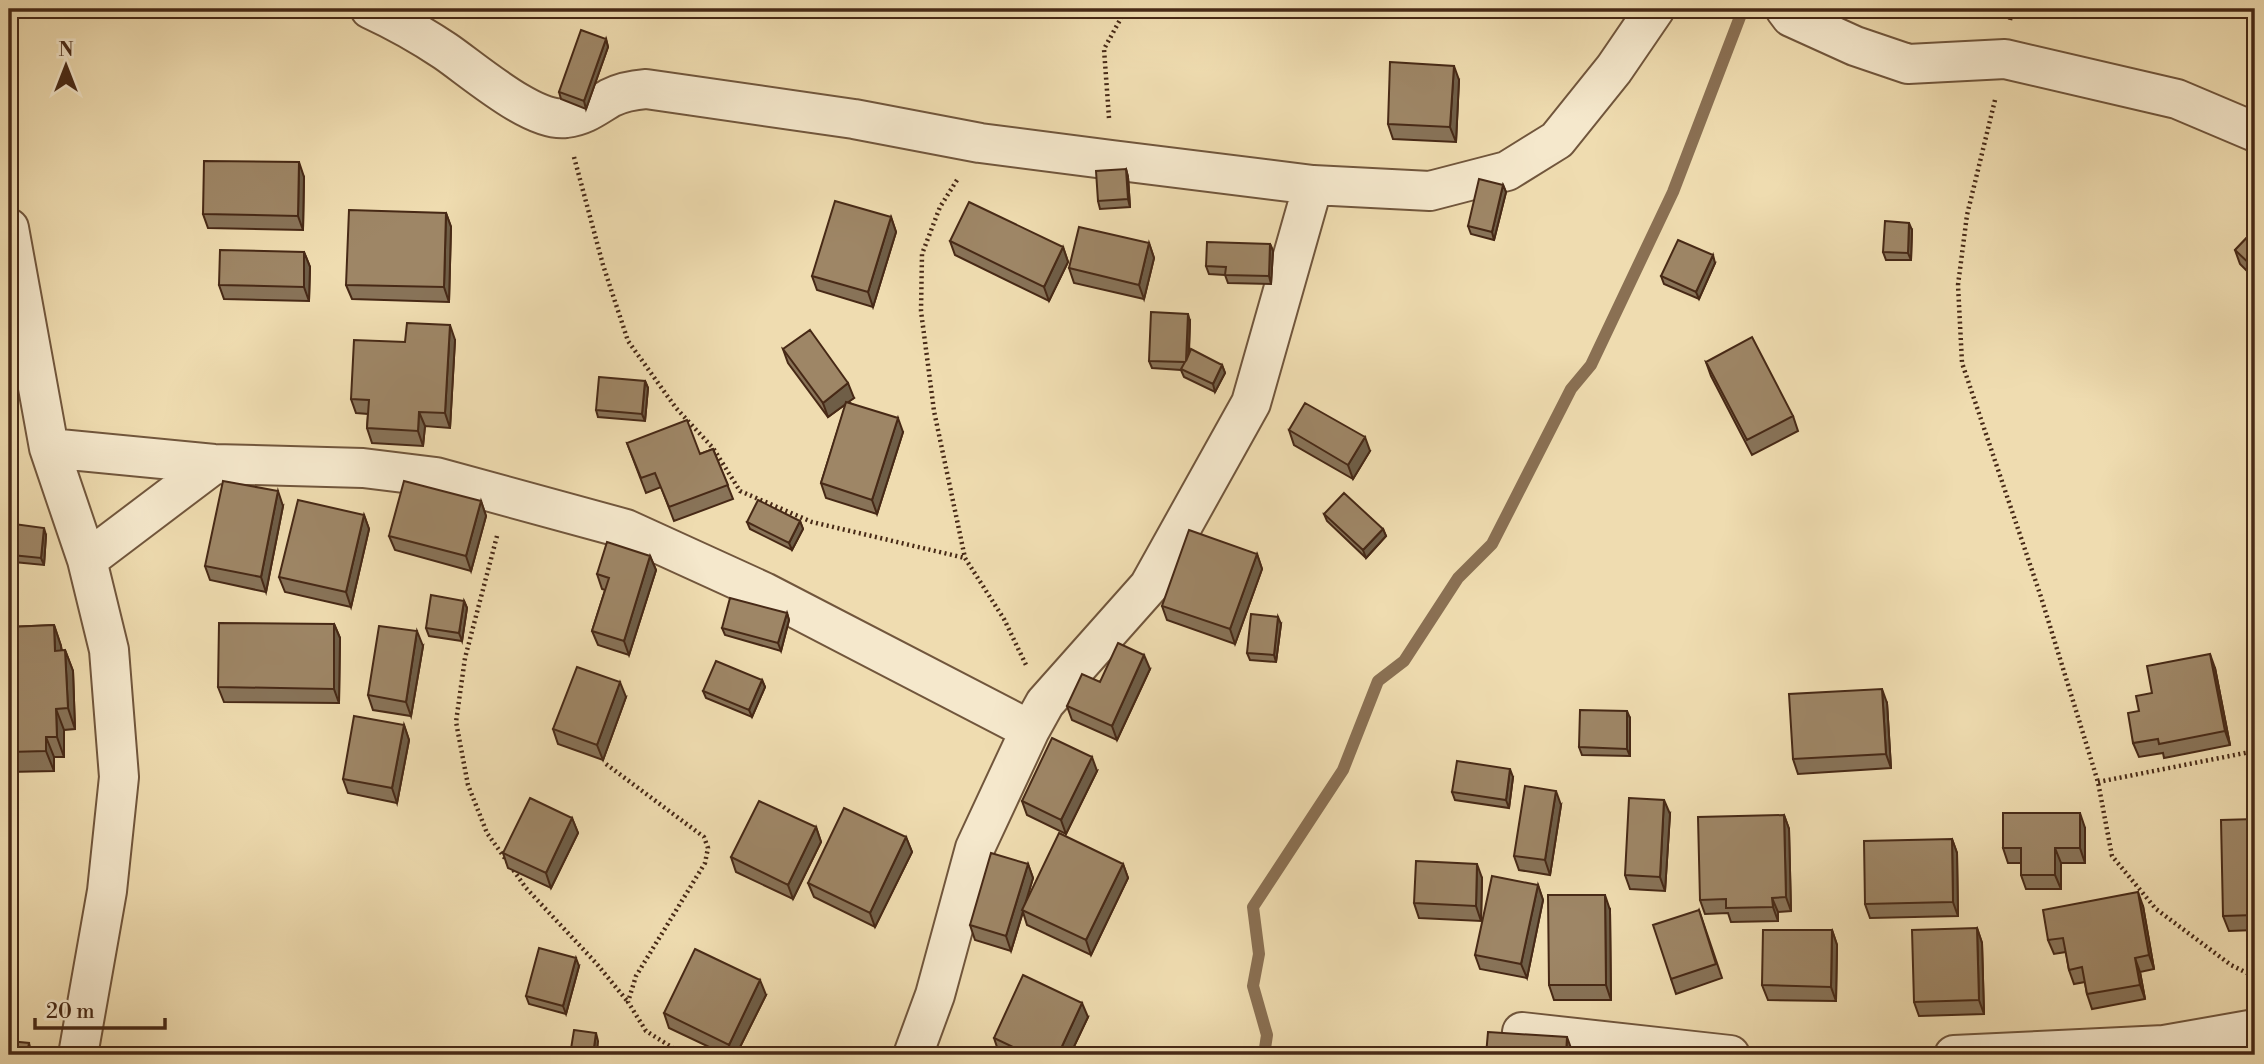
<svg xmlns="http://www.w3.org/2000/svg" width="2264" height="1064" font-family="'Libre Bodoni',serif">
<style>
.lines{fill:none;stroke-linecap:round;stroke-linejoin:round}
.stream{stroke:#8a7053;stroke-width:12}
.street-casing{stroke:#71563c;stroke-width:42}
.path{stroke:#472916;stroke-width:4.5;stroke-dasharray:2 3.5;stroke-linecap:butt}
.street{stroke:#f5e8cc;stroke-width:38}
.wall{fill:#887358;stroke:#472916;stroke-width:2}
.shaded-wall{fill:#6f5e47;stroke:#472916;stroke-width:2}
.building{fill:#9e8666;stroke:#472916;stroke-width:2}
</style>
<rect width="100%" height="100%" fill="#efdcb0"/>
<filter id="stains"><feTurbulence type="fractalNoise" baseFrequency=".00286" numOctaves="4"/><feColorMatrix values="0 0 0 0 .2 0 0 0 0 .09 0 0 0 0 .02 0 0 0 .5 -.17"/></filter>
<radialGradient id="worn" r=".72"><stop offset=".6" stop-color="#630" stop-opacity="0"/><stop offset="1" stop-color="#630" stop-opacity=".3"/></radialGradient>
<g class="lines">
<!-- stream -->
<path class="stream" d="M1264 1055 1267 1035 1253 986 1259 954 1253 907 1343 770 1378 681 1404 661 1458 578 1492 544 1571 389 1591 365 1673 192 1743 9"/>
<!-- street casing -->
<g class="street-casing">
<path id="street" d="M370 9C396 21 421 35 445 51 473 70 533 123 566 118 584 116 595 107 610 98 622 92 633 90 646 89L854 119 980 143 1112 160 1313 185 1430 191 1507 171 1557 140 1614 69 1655 9
M1785 9 1791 17 1855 46 1908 64 2005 59 2177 99 2255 132
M9 228 49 448 87 560 109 650 119 777 107 891 78 1055
M49 448 214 464 363 468 436 477 626 529 764 592 1030 730
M87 560 214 464
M1522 1032 1730 1055
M913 1055 935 995 975 848 1030 730 1045 703 1149 586 1251 403 1313 185
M1954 1055 2164 1045 2255 1029"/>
</g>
<!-- path -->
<path class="path" d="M2010 20 2012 9
M1995 100 1967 215 1958 285 1962 363 2041 597 2098 782 2112 856 2156 909 2231 965 2255 977
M1109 118 1104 49 1126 9
M574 157 603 265 628 341 676 408 713 448 740 491 812 522 965 558
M957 180 940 207 922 254 921 311 934 411 965 558 1004 619 1026 665
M497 536 465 658 456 722 468 785 487 833 526 888 596 963 628 1002
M606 764 704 837 708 848 705 863 636 976 628 1002 646 1031 684 1055
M2098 782 2255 751"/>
<!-- street -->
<use href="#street" class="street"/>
</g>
<!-- wall -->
<path class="wall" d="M1161 9H1181L1178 16Z
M606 39 608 47 586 109 561 99 559 92Z
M1459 80 1456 142 1393 139 1388 124Z
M1126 169 1128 177 1130 207 1100 209 1098 201Z
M304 177 303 230 208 228 203 214Z
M1503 185 1506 192 1494 240 1471 234 1468 226Z
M446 213 451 227 449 302 352 299 346 285Z
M891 217 896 232 873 307 817 290 812 276Z
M2255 229V279L2240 264 2235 250Z
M1912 230 1911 260H1886L1883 252Z
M950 241 1063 247 1068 262 1049 301 955 255Z
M1149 243 1154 258 1144 299 1074 283 1069 268Z
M1270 244 1273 251 1271 284 1228 283 1225 275 1209 274 1206 266Z
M304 252 310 267 309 301 224 299 219 285Z
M1715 263 1699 299 1664 284 1661 276Z
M1190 321 1189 354 1222 365 1225 373 1215 392 1184 377 1181 370 1152 368 1149 361Z
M455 340 450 428 425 426 423 446 372 443 367 428 368 414 356 413 351 399 405 342Z
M783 349 854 398 848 402 903 432 877 514 826 498 821 483 846 404 828 417 788 363Z
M1706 362 1793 416 1798 431 1752 455 1711 376Z
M645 381 648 388 645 421 598 417 596 410Z
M1289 430 1370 451 1353 479 1294 445Z
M627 443 700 454 713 449 733 499 674 521 661 487 646 493Z
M481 501 486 516 471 571 395 550 389 536Z
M283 506 266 592 210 580 205 566Z
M1324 514 1383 529 1386 536 1366 558 1327 521Z
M364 515 369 529 351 607 285 592 279 577Z
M800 521 803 529 792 550 750 529 747 522Z
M46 535 44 565 14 562 12 555Z
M1257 554 1262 569 1235 644 1167 620 1162 606Z
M650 556 656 570 629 655 598 645 592 631 605 590 602 589 597 574Z
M464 601 467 608 462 641 429 636 426 628Z
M787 613 789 620 781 651 725 635 722 628Z
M334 624 340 638 339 703 224 702 218 687Z
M1281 624 1276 662 1250 660 1247 653Z
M54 625 61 646 62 651 65 650 73 671 75 729 64 730V757H54V771L9 772V627Z
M423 646 411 716 373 710 368 695Z
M2215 668 2230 745 2164 758 2163 753 2139 757 2133 743 2152 693Z
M1150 669 1117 740 1072 720 1067 706 1100 682Z
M762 680 765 687 752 717 706 698 703 691Z
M626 697 603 760 558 744 553 729Z
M1887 703 1891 768 1798 774 1793 759Z
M1630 718V756L1582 755 1579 747Z
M404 725 409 740 397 803 348 793 343 779Z
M1097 771 1066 834 1027 815 1022 801Z
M1513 777 1509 808 1455 800 1452 792Z
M1561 805 1550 875 1519 870 1514 856Z
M1670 814 1665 891 1630 889 1625 875Z
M1784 815 1789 829 1791 911 1778 912V921L1731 922 1728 913 1705 914 1700 900Z
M572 818 578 833 551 888 508 868 503 853Z
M2255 819V930L2229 931 2223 916Z
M816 827 821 842 793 899 736 872 731 857Z
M2085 828V863H2061V889H2026L2021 875V863H2008L2003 848Z
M906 837 912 852 875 927 814 897 808 883Z
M1952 839 1957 853 1958 916 1870 918 1865 904Z
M1028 864 1033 878 1025 904 1123 864 1128 878 1091 955 1027 925 1023 912 1011 951 975 940 970 925Z
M1482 878 1481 921 1419 918 1414 903Z
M1538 885 1543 900 1527 978 1480 969 1475 955Z
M2143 906 2154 969 2140 972 2145 999 2092 1009 2087 994 2085 982 2074 984 2069 970 2066 952 2054 954 2048 940Z
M1610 910 1611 1000H1554L1549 985Z
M1699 910 1722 978 1676 994 1671 979Z
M1977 928 1982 943 1984 1014 1919 1016 1914 1002Z
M1832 930 1837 945 1836 1001 1768 1000 1762 985Z
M579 966 566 1014 529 1004 526 996Z
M766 995 736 1055H726L669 1028 664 1013Z
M1088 1017 1070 1055H1004L999 1053 994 1038Z"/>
<!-- shaded-wall -->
<path class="shaded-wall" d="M1175 9H1181L1178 16Z
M606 39 608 47 586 109 584 101Z
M1454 66 1459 80 1456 142 1450 127Z
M299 162 304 177 303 230 298 216Z
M1126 169 1128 177 1130 207 1128 199Z
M1503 185 1506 192 1494 240 1492 232Z
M446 213 451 227 449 302 444 287Z
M891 217 896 232 873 307 868 292Z
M1909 223 1912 230 1911 260 1908 253Z
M1149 243 1154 258 1144 299 1139 285Z
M1270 244 1273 251 1271 284 1269 276Z
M1063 247 1068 262 1049 301 1044 287Z
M304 252 310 267 309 301 304 287Z
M1713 255 1715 263 1699 299 1696 292Z
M1188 314 1190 321 1188 368 1186 361Z
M450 325 455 340 450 428 445 413Z
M1222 365 1225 373 1215 392 1213 384Z
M645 381 648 388 645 421 642 414Z
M848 383 854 398 828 417 823 403Z
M419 412 425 426 423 446 418 431Z
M898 418 903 432 877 514 872 500Z
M1365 437 1370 451 1353 479 1348 465Z
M278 491 283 506 266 592 261 577Z
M481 501 486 516 471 571 466 556Z
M364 515 369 529 351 607 346 592Z
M800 521 803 529 792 550 789 543Z
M44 528 46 535 44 565 41 558Z
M1383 529 1386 536 1366 558 1363 550Z
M1257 554 1262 569 1235 644 1230 629Z
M650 556 656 570 629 655 624 641Z
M464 601 467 608 462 641 459 633Z
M787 613 789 620 781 651 778 643Z
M1278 617 1281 624 1276 662 1274 655Z
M334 624 340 638 339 703 334 689Z
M54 625 61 646 62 672 55 651Z
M417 631 423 646 411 716 406 702Z
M65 650 73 671 75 729 68 708Z
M2210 654 2215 668 2230 745 2225 731Z
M1144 655 1150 669 1117 740 1112 726Z
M762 680 765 687 752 717 749 710Z
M620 682 626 697 603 760 597 745Z
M1882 689 1887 703 1891 768 1886 754Z
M56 709 64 730V757L57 737Z
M1627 711 1630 718V756L1627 749Z
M404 725 409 740 397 803 392 788Z
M46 737 54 757V771L46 751Z
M1092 757 1097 771 1066 834 1061 820Z
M1510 769 1513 777 1509 808 1506 800Z
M1556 791 1561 805 1550 875 1545 860Z
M1664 800 1670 814 1665 891 1660 877Z
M2080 813 2085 828V863L2080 848Z
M1784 815 1789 829 1791 911 1786 897Z
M572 818 578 833 551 888 546 873Z
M816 827 821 842 793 899 788 885Z
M906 837 912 852 875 927 870 913Z
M1952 839 1957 853 1958 916 1953 902Z
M2055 848 2061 863V889L2055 875Z
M1028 864 1033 878 1011 951 1006 936Z
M1123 864 1128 878 1091 955 1086 940Z
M1477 864 1482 878 1481 921 1476 906Z
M1538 885 1543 900 1527 978 1521 964Z
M2138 892 2143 906 2154 969 2149 955Z
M1605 895 1610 910 1611 1000 1606 985Z
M1772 898 1778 912V921L1773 907Z
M1977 928 1982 943 1984 1014 1979 1000Z
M1832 930 1837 945 1836 1001 1831 987Z
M576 958 579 966 566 1014 563 1006Z
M2135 958 2140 972 2145 999 2140 985Z
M760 980 766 995 736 1055H733L729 1045Z
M1082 1003 1088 1017 1070 1055H1058Z
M596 1033 598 1041 597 1055H593Z
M1567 1037 1572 1051V1055H1566Z
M29 1043 31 1051V1055H27Z"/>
<!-- building -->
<path class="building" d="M581 30 606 39 584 101 559 92Z
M1390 62 1454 66 1450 127 1388 124Z
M204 161 299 162 298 216 203 214Z
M1126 169 1128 199 1098 201 1096 171Z
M1479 179 1503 185 1492 232 1468 226Z
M835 201 891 217 868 292 812 276Z
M969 202 1063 247 1044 287 950 241Z
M349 210 446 213 444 287 346 285Z
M1885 221 1909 223 1908 253 1883 252Z
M1079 227 1149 243 1139 285 1069 268Z
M2255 229V269L2235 250Z
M1678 240 1713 255 1696 292 1661 276Z
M1207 242 1270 244 1269 276 1225 275 1226 267 1206 266Z
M220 250 304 252V287L219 285Z
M1151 312 1188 314 1186 361 1191 349 1222 365 1213 384 1181 369 1185 362 1149 361Z
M407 323 450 325 445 413 419 412 418 431 367 428 369 400 351 399 354 340 405 342Z
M810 330 848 383 823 403 783 349Z
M1752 337 1793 416 1747 440 1706 362Z
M599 377 645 381 642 414 596 410Z
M846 402 898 418 872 500 821 483Z
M1305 403 1365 437 1348 465 1289 430Z
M687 420 700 454 713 449 728 485 669 507 655 473 641 478 627 443Z
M223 481 278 491 261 577 205 566Z
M404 481 481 501 466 556 389 536Z
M1344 493 1383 529 1363 550 1324 514Z
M298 500 364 515 346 592 279 577Z
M758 500 800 521 789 543 747 522Z
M14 524 44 528 41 558 12 555Z
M1189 530 1257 554 1230 629 1162 606Z
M607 542 650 556 624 641 592 631 609 578 597 574Z
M431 595 464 601 459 633 426 628Z
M730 598 787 613 778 643 722 628Z
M1251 614 1278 617 1274 655 1247 653Z
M219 623 334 624V689L218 687Z
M54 625 55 651 65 650 68 708 56 709 57 737H46V751L9 752V627Z
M379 626 417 631 406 702 368 695Z
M1118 643 1144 655 1112 726 1067 706 1082 674 1100 682Z
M2210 654 2225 731 2159 744 2158 739 2133 743 2128 713 2139 711 2136 696 2152 693 2147 666Z
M716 661 762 680 749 710 703 691Z
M577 667 620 682 597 745 553 729Z
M1882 689 1886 754 1793 759 1789 694Z
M1580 710 1627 711V749L1579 747Z
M354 716 404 725 392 788 343 779Z
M1052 738 1092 757 1061 820 1022 801Z
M1457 761 1510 769 1506 800 1452 792Z
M1525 786 1556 791 1545 860 1514 856Z
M530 798 572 818 546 873 503 853Z
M1629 798 1664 800 1660 877 1625 875Z
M759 801 816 827 788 885 731 857Z
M844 808 906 837 870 913 808 883Z
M2003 813H2080V848H2055V875H2021V848H2003Z
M1784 815 1786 897 1772 898 1773 907 1726 908V899L1700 900 1698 817Z
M2255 819V915L2223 916 2221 820Z
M1059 833 1123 864 1086 940 1022 910Z
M1952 839 1953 902 1865 904 1864 841Z
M991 853 1028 864 1006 936 970 925Z
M1416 861 1477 864 1476 906 1414 903Z
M1492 876 1538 885 1521 964 1475 955Z
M2138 892 2149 955 2135 958 2140 985 2087 994 2082 967 2069 970 2063 938 2048 940 2043 910Z
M1548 895H1605L1606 985H1549Z
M1699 910 1716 964 1671 979 1653 925Z
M1977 928 1979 1000 1914 1002 1912 930Z
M1763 930H1832L1831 987 1762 985Z
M539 948 576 958 563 1006 526 996Z
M695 949 760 980 729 1045 664 1013Z
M1023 975 1082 1003 1058 1055H1030L994 1038Z
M574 1030 596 1033 593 1055H570Z
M1488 1032 1567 1037 1566 1055H1486Z
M9 1041 29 1043 27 1055H9Z
M646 1051 654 1055H644Z"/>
<!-- margin -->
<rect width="2264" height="1064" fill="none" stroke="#efdcb0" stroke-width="35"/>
<rect x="10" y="10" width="2243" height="1043" fill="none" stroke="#472916" stroke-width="3.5"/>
<rect x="18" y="18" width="2229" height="1029" fill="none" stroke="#472916" stroke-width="2"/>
<!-- north arrow -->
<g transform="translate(66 66)" stroke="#f5e8cc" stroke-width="5" paint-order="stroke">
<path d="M0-5L12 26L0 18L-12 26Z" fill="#472916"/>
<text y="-10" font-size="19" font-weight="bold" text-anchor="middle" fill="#472916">N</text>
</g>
<!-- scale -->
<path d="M35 1018v10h130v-10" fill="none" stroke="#472916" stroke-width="3.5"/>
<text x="46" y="1018" font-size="21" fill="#472916" stroke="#f5e8cc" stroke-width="5" paint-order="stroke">20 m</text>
<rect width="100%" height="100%" filter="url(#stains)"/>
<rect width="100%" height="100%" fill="url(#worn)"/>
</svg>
